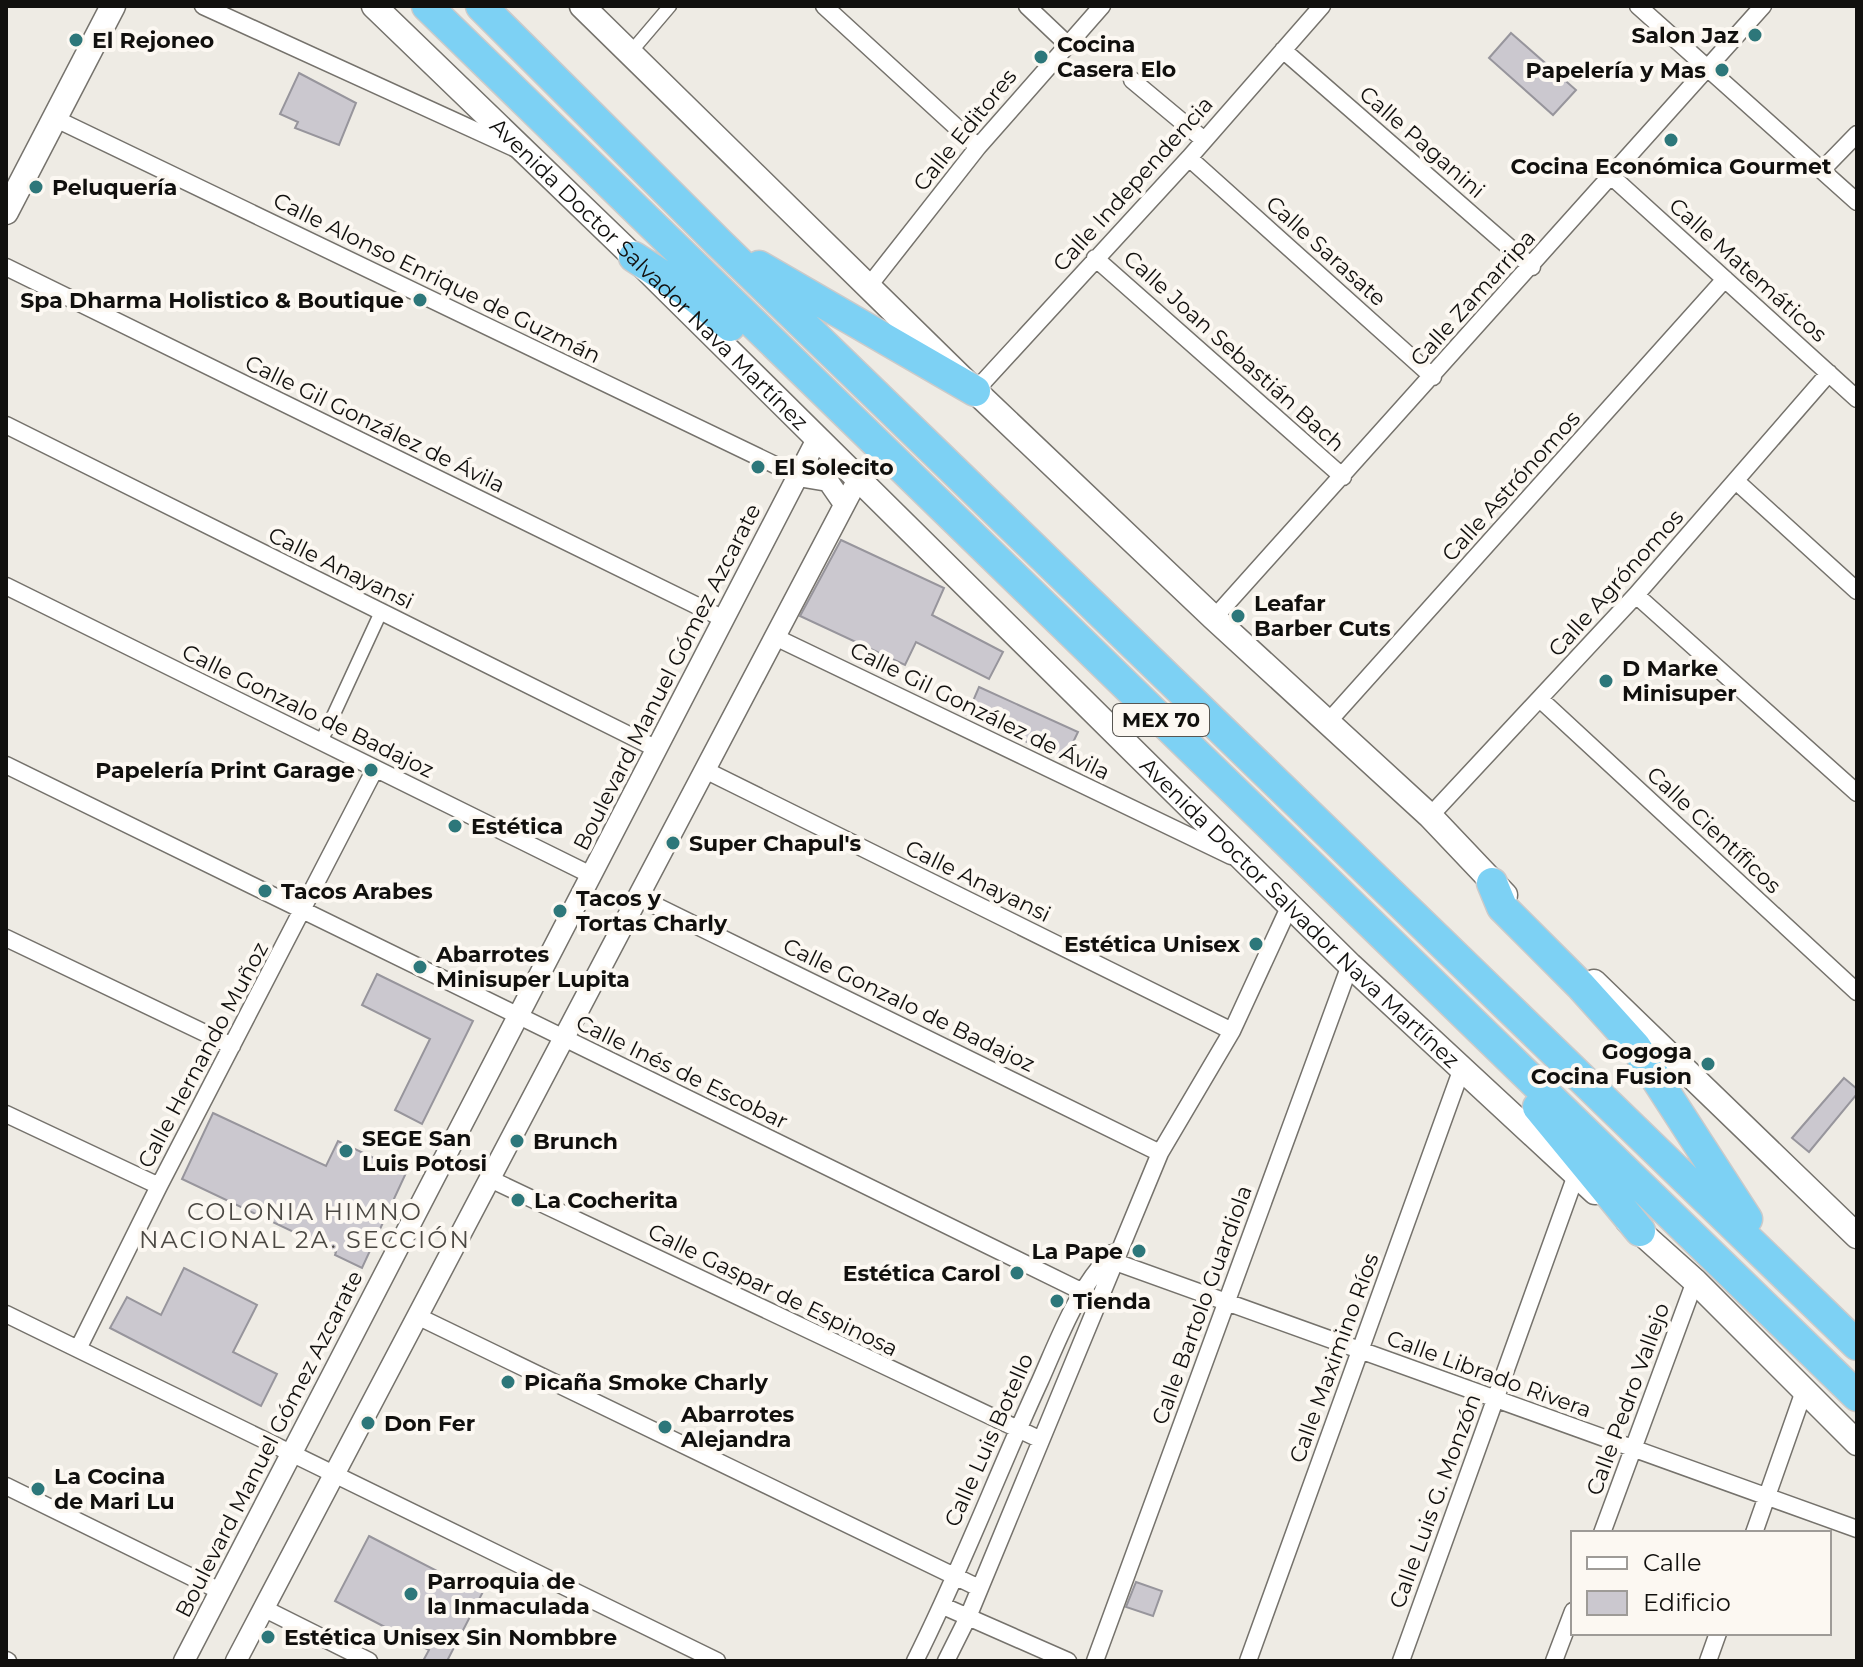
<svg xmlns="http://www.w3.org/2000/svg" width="1863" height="1667" viewBox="0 0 1863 1667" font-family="Montserrat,sans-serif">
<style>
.building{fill:#cbc8cf;stroke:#97959c;stroke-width:2}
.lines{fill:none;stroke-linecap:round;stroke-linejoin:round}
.pedestrian-casing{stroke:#75726c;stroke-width:15}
.minor-casing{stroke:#75726c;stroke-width:19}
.tertiary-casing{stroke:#75726c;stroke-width:23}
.secondary-casing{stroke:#75726c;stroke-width:27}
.motorway-casing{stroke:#cbcaca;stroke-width:33}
.pedestrian{stroke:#fff;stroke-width:12}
.minor{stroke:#fff;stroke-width:16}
.tertiary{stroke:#fff;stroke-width:20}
.secondary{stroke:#fff;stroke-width:24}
.motorway{stroke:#7dd1f4;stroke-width:30}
.poi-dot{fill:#2d777a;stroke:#fcf8f2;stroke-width:3}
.labels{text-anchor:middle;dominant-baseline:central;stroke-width:8;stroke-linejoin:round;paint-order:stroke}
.shield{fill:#fcf8f2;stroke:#585652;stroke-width:2}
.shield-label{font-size:20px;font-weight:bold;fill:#11100e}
.poi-label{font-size:22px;font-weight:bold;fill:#11100e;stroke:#fcf8f2;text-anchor:start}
.street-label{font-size:22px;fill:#11100e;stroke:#fcf8f2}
.neighbourhood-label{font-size:24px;letter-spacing:2px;fill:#4b4843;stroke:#fcf8f2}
</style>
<rect width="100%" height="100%" fill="#eeebe4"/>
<path class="building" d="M1511,33L1576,90L1553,115L1489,58Z
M299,73L356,103L339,145L295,128L298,122L280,114Z
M841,540L944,588L932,615L1003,652L989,679L916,642L905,665L800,616Z
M979,687L1078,732L1065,759L967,715Z
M377,974L473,1021L422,1124L395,1110L430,1039L362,1005Z
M1844,1078L1857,1089V1094L1809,1152L1792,1138Z
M213,1113L326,1166L338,1141L406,1173L362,1268L335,1255L336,1252L182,1179Z
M184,1268L257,1305L233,1352L277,1374L261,1406L110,1328L127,1297L161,1315Z
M369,1536L464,1585L468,1577L486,1586L447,1661H423L429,1650L335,1601Z
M1136,1582L1162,1591L1153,1616L1126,1607Z"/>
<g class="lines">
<defs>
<path id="pedestrian" d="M630,53L670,6
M321,742L381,612"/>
<path id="minor" d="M203,6L514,148
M824,6L978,147
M1027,6L1066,43
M1638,6L1857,202
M1283,50L1532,267
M1132,80L1204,140
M56,119L798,476
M1189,158L1433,377
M1822,170L1857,134
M1610,175L1857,399
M1095,258L1343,477
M6,267L724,619
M868,287L978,147L1102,6
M975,391L1189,158L1322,6
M6,425L657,749
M1736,481L1857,591
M6,586L591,875
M1636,595L1857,793
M1214,618L1763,6
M775,637L1231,856
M1541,700L1857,992
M1328,722L1725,279
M6,765L1081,1291
M705,770L1232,1031
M1430,816L1636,595L1829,373
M638,897L1160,1153
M6,938L232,1046
M6,1114L159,1186
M490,1179L1039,1439
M1107,1259L1857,1529
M6,1314L717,1661
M417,1316L979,1588
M78,1349L159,1186L375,769
M6,1486L220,1591
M1602,1533L1695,1281
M1754,1533L1804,1391
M943,1606L1068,1661
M263,1608L369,1661
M6,1660L8,1661
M915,1661C961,1570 997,1474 1040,1381C1060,1336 1077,1289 1112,1253
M946,1661L968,1617L1160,1153L1232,1031L1291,903
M1095,1661L1350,965
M1248,1661L1461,1071
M1401,1661L1576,1175
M1554,1661L1573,1611
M1708,1661L1718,1633"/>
<path id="tertiary" d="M798,476L828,481L844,504
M184,1661L817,439
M236,1661L858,479"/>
<g id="secondary">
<path id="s1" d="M374,6L634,257L1350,965L1595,1192"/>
<path d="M582,6L975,391L1214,618L1430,816L1505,895"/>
<path d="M6,212L113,6"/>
<path d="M1594,982L1857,1236"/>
<path d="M1628,1221L1695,1281L1857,1443"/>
</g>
<path id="motorway" d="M427,6L1857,1396
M481,6L719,243L1857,1345
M634,257L691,294L730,326
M759,266L975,391
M1492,883L1502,907L1580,985L1635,1046L1747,1219
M1538,1107L1640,1231"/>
</defs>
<use href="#pedestrian" class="pedestrian-casing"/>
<use href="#minor" class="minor-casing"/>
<use href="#tertiary" class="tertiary-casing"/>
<use href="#secondary" class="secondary-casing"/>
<use href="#motorway" class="motorway-casing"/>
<use href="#pedestrian" class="pedestrian"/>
<use href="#minor" class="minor"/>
<use href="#tertiary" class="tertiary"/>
<use href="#secondary" class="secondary"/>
<use href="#motorway" class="motorway"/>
</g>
<g class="poi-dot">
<circle cx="1755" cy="35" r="8"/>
<circle cx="76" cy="40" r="8"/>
<circle cx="1041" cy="57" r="8"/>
<circle cx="1722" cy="70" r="8"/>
<circle cx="1671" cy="140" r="8"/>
<circle cx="36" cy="187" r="8"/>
<circle cx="420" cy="300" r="8"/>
<circle cx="758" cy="467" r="8"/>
<circle cx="1238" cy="616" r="8"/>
<circle cx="1606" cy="681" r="8"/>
<circle cx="371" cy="770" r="8"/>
<circle cx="455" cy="826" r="8"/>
<circle cx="673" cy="843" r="8"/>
<circle cx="265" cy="891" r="8"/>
<circle cx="560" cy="911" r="8"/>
<circle cx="1256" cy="944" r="8"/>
<circle cx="420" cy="967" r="8"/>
<circle cx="1708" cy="1064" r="8"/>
<circle cx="517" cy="1141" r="8"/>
<circle cx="346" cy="1151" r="8"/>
<circle cx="518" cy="1200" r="8"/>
<circle cx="1139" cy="1251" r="8"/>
<circle cx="1017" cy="1273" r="8"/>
<circle cx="1057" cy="1301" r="8"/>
<circle cx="508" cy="1382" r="8"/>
<circle cx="368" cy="1423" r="8"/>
<circle cx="665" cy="1427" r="8"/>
<circle cx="38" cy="1489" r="8"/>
<circle cx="411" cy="1594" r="8"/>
<circle cx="268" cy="1637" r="8"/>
</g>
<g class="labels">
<rect class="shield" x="1113" y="704" width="96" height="32" rx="6"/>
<g class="shield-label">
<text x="1161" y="720">MEX 70</text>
</g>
<g class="poi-label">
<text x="1739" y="35" text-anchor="end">Salon Jaz</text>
<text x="92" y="40">El Rejoneo</text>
<text x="1057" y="44">Cocina<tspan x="1057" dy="25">Casera Elo</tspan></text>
<text x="1706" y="70" text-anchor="end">Papelería y Mas</text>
<text x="1671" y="166" text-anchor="middle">Cocina Económica Gourmet</text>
<text x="52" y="187">Peluquería</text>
<text x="404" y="300" text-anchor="end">Spa Dharma Holistico &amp; Boutique</text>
<text x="774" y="467">El Solecito</text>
<text x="1254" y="603">Leafar<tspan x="1254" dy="25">Barber Cuts</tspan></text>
<text x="1622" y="668">D Marke<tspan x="1622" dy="25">Minisuper</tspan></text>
<text x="355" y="770" text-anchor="end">Papelería Print Garage</text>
<text x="471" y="826">Estética</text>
<text x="689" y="843">Super Chapul's</text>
<text x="281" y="891">Tacos Arabes</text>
<text x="576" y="898">Tacos y<tspan x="576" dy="25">Tortas Charly</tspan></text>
<text x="1240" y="944" text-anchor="end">Estética Unisex</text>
<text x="436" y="954">Abarrotes<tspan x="436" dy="25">Minisuper Lupita</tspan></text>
<text x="1692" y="1051" text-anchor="end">Gogoga<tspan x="1692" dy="25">Cocina Fusion</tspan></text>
<text x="362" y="1138">SEGE San<tspan x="362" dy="25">Luis Potosi</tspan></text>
<text x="533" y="1141">Brunch</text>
<text x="534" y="1200">La Cocherita</text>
<text x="1123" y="1251" text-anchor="end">La Pape</text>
<text x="1001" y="1273" text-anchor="end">Estética Carol</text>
<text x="1073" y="1301">Tienda</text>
<text x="524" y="1382">Picaña Smoke Charly</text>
<text x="681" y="1414">Abarrotes<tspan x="681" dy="25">Alejandra</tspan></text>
<text x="384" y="1423">Don Fer</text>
<text x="54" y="1476">La Cocina<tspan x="54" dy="25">de Mari Lu</tspan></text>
<text x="427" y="1581">Parroquia de<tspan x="427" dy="25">la Inmaculada</tspan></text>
<text x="284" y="1637">Estética Unisex Sin Nombbre</text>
</g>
<g class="street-label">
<text transform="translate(965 130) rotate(-51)">Calle Editores</text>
<text transform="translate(1422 142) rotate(41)">Calle Paganini</text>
<text transform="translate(1133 184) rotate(-48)">Calle Independencia</text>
<text transform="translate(1326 251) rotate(42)">Calle Sarasate</text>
<text transform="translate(1748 270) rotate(42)">Calle Matemáticos</text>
<text stroke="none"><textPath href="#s1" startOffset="384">Avenida Doctor Salvador Nava Martínez</textPath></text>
<text transform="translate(437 278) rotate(26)">Calle Alonso Enrique de Guzmán</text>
<text transform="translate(1473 298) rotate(-48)">Calle Zamarripa</text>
<text transform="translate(1234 351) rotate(42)">Calle Joan Sebastián Bach</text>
<text transform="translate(375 424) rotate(26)">Calle Gil González de Ávila</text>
<text transform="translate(1511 486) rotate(-48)">Calle Astrónomos</text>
<text transform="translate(341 568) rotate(26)">Calle Anayansi</text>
<text transform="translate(1616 583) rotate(-48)">Calle Agrónomos</text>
<text transform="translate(667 677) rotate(-63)">Boulevard Manuel Gómez Azcarate</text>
<text transform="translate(308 711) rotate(26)">Calle Gonzalo de Badajoz</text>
<text transform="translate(980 711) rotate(26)">Calle Gil González de Ávila</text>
<text transform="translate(1714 830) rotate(43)">Calle Científicos</text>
<text transform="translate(978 881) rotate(26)">Calle Anayansi</text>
<text stroke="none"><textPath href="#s1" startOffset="1296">Avenida Doctor Salvador Nava Martínez</textPath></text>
<text transform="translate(909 1005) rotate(26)">Calle Gonzalo de Badajoz</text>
<text transform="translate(203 1055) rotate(-62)">Calle Hernando Muñoz</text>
<text transform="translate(682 1072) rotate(26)">Calle Inés de Escobar</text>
<text transform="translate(773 1290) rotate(26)">Calle Gaspar de Espinosa</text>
<text transform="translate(1202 1305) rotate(-70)">Calle Bartolo Guardiola</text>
<text transform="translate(1334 1358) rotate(-70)">Calle Maximino Ríos</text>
<text transform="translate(1489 1374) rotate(20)">Calle Librado Rivera</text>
<text transform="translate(1628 1399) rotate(-70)">Calle Pedro Vallejo</text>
<text transform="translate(989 1440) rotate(-66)">Calle Luis Botello</text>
<text transform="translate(269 1444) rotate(-63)">Boulevard Manuel Gómez Azcarate</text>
<text transform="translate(1435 1501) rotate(-70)">Calle Luis G. Monzón</text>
</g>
<g class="neighbourhood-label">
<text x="305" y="1211">COLONIA HIMNO<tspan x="305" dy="28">NACIONAL 2A. SECCIÓN</tspan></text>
</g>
</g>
<rect width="1863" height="1667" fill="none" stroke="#11100e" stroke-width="16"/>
<rect x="1571" y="1531" width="260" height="104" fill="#fcf8f2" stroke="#9e9b97" stroke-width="2"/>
<rect x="1587" y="1557" width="40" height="12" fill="#ffffff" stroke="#9e9b97" stroke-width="2"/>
<text x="1643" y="1571" font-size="24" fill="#11100e">Calle</text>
<rect x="1587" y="1591" width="40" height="24" fill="#cbc8cf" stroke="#9e9b97" stroke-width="2"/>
<text x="1643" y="1611" font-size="24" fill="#11100e">Edificio</text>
</svg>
